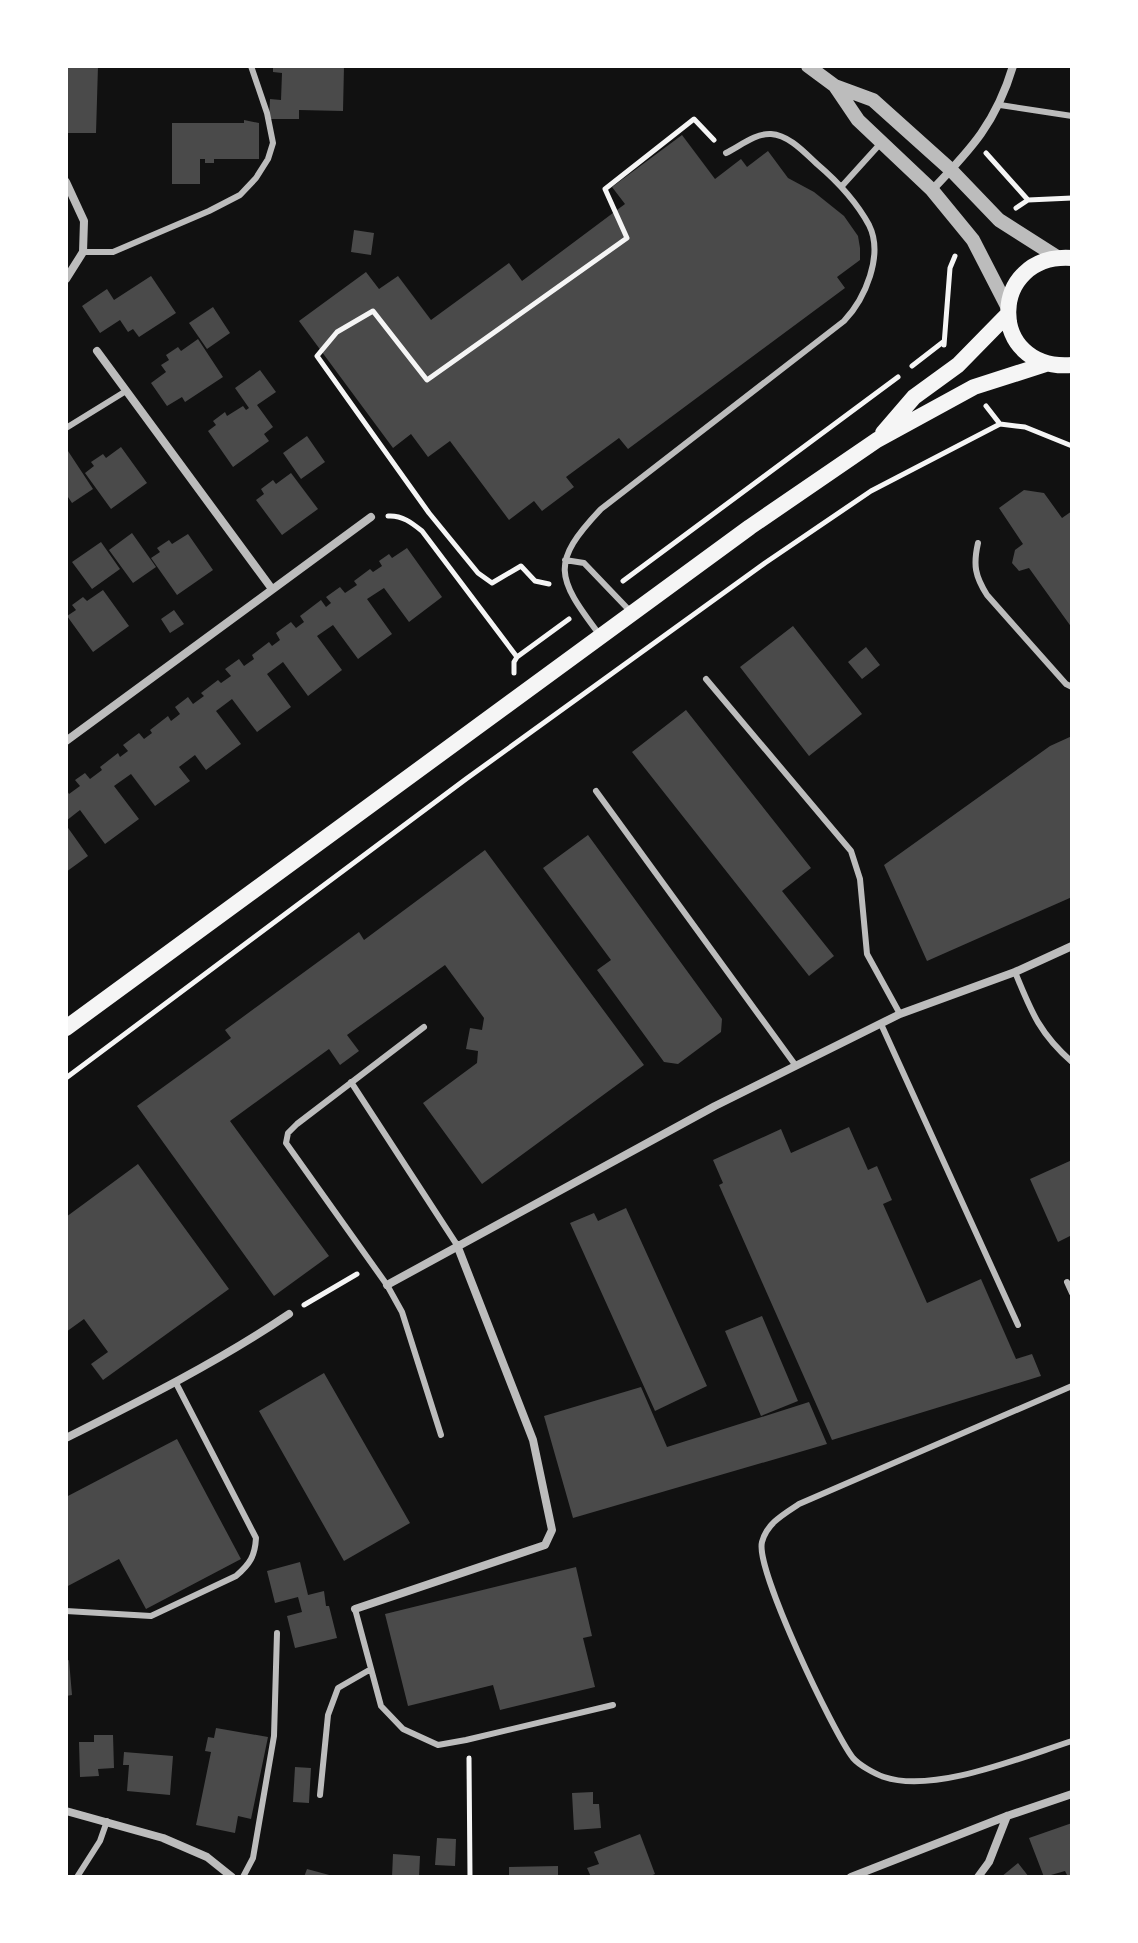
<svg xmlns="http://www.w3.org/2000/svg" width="1138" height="1943" viewBox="0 0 1138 1943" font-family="'PT Sans',sans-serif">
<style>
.building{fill:#4a4a4a}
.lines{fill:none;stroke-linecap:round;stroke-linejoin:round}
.path{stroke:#f5f5f5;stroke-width:5}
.service{stroke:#bcbcbc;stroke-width:6}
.minor{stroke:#bcbcbc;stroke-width:8}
.tertiary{stroke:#bcbcbc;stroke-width:14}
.secondary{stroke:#f5f5f5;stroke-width:16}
</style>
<rect width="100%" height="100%" fill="#111"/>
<path class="building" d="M66,66H98L96,133H66Z
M273,66H344L343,111L299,110V119H269L270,99L281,100L282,73L273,72Z
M244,120L259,123V159H214V163H205V159H200V184H172V123H244Z
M682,135L715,179L741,159L747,167L768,151L788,178L814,192L844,216L858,236L860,248V260L837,277L845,288L628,449L619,438L566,477L574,487L542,511L534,501L509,520L450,441L428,457L411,434L393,448L299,321L366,272L379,289L398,276L431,320L509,263L522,281L625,204L612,187Z
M354,230L374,233L371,255L351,252Z
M151,276L176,313L139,337L133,329L128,332L120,320L100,333L82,306L107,289L114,300Z
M213,307L230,333L207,349L189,323Z
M198,339L223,377L185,402L182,397L167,406L151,383L166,372L161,365L169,360L166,355L178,347L181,351Z
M260,370L276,392L257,405L273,427L264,434L269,441L233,467L208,431L216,425L213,421L225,412L227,416L243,406L246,410L249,408L235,388Z
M307,436L325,462L301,479L283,453Z
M121,447L147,483L111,509L85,473L94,466L91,462L103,454L106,458Z
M68,451L93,489L72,503L66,494V453Z
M291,473L318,509L282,535L256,500L264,494L261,489L273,480L276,484Z
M1024,490L1044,493L1062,518L1072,511V628L1029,568L1019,571L1012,563L1015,550L1023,544L999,508Z
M132,533L156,567L133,583L109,550Z
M188,534L213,570L177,595L151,558L160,552L157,548L169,540L172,544Z
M101,542L120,569L92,589L72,562Z
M407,548L442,597L409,622L384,588L367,599L392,634L358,659L333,625L317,636L342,670L308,696L283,662L267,674L291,707L257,732L232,699L216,711L241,744L206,770L195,755L179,767L190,781L155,806L131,774L114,786L139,819L105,844L80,810L66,821V789L69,794L80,786L75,780L85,773L90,779L102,770L100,767L118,753L120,757L128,751L123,745L139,733L144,739L152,733L150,730L168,716L171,721L180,714L175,707L188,697L193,704L204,696L201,693L218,680L221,683L231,676L225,669L239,659L244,666L254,659L252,655L269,642L272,646L280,640L276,633L291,622L296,628L304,622L300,616L321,600L326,607L331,603L326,597L340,587L345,593L357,585L354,581L370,569L373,572L382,566L379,561L389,554L392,558Z
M103,590L129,626L93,652L67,616L76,610L72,605L83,597L87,601Z
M174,610L184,624L170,633L161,619Z
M793,626L862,714L809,756L740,667Z
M866,647L880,665L862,679L848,662Z
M686,710L811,868L782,891L834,956L809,976L632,752Z
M1072,736V897L927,961L884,865L1050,746Z
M66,825L88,856L66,872Z
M588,835L722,1019L721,1032L678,1064L664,1062L597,970L611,960L543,868Z
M485,850L644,1065L482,1184L423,1103L477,1063L478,1051L466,1049L470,1028L482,1030L484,1018L445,965L347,1035L359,1051L340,1065L329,1049L230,1121L329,1256L274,1296L137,1106L231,1038L225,1030L359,932L364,940Z
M849,1127L868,1170L877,1166L892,1200L883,1204L927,1303L981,1279L1016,1359L1032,1354L1041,1376L832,1440L719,1185L723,1183L713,1160L781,1129L791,1153Z
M1072,1160V1235L1058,1242L1030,1179Z
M138,1164L229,1289L103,1380L91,1364L108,1352L84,1319L66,1332V1217Z
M626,1208L707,1386L655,1411L570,1223L594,1213L598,1221Z
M762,1316L798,1401L761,1416L725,1331Z
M324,1373L410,1523L344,1561L259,1411Z
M641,1387L667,1447L809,1402L827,1444L573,1518L544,1416Z
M177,1439L241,1559L146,1609L119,1559L66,1587V1497Z
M300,1562L308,1595L324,1591L326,1606H329L337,1638L295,1648L287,1616L302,1612L298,1597L275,1603L267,1571Z
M576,1567L592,1636L583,1638L595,1687L500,1710L493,1685L408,1706L385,1614Z
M69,1660L72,1695L66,1696V1661Z
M216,1728L268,1737L251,1819L238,1816L235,1833L196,1825L211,1752L205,1751L208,1737L214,1738Z
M94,1735H113L114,1768L98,1769L99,1776L80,1777L79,1742H94Z
M124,1752L173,1756L170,1795L127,1791L129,1765H123Z
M295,1767L311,1768L309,1803L293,1802Z
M593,1792V1804H599L601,1828L574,1830L572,1793Z
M1072,1823V1877H1068L1065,1871L1044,1877L1029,1838Z
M640,1834L655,1874L648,1877H591L587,1868L599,1864L594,1852Z
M437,1838L456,1839L455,1866L435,1865Z
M393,1854L420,1856L419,1877H392Z
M1018,1863L1029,1877H1001Z
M558,1866V1877H509V1867Z
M307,1869L333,1876V1877H304Z"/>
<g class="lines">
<path class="path" d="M986,153L1028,200
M1016,208L1028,200L1072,198
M944,345L950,268L955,256
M912,366L943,342
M986,406L1000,424
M388,516C402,515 412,523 422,531L517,657
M623,581L898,377
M549,584L535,581L521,566L492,583L478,573L429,513L317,356L337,332L373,311L427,380L627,238L605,189L694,119L714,140
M514,673V662L517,657L569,619
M66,1078L466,779L765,563L871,491L1000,424L1025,427L1072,446
M304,1305L357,1274
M469,1758L470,1877"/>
<path class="service" d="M1000,105L1072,116
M842,186L880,144
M83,252H113L209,211L240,195L256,178L268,159L273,143L267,113L251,66
M66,428L126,391
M978,543C973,565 975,576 987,595L1066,684L1072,687
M565,560L584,563L630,611
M599,634C556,577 550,563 601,509L844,321C865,299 884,255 869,225C856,201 837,181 817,164C805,153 789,135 771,134C756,133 740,146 726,153
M706,679L851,851L860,879L867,954L900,1014
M596,791L796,1066
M1015,972C1031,1011 1039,1033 1072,1062
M881,1024L1018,1325
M424,1027L297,1124L288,1133L286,1143L387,1285L402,1312L441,1435
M351,1082L457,1245
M1067,1282L1072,1293
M1072,1386L799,1504C784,1514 767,1523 762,1542C755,1569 833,1732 853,1758C859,1765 875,1774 884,1777C934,1794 1022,1757 1072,1741
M355,1609L381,1706L403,1729L438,1745L466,1740L613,1705
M66,1611L151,1616L236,1576C250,1564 255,1556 256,1538L176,1383
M320,1795L328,1715L338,1688L371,1669
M77,1877L100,1841L107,1821
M243,1877L253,1858L274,1736L277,1633"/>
<path class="minor" d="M66,182L84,221L83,252L66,279
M932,190C971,149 996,123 1013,66
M97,351L272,589
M66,741L371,517
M387,1285L715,1106L900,1014L1015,972L1072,946
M66,1438C142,1400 218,1362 289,1314
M355,1609L545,1545L552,1530L533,1440L457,1245
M66,1811L163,1838L207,1857L232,1877
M851,1877L1007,1816L1072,1794
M978,1877L989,1862L1007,1816"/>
<path class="tertiary" d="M808,66L835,86L873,100L951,170L999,220L1057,257
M835,86L858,120L932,190L973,240L1008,308"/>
<path class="secondary" d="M1072,258C988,252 986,372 1072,365
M883,433L914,397L958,365L1008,314
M66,1028L750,527L877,440L974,387L1046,364"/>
</g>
<rect width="1138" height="1943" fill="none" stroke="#ffffff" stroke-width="136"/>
</svg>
